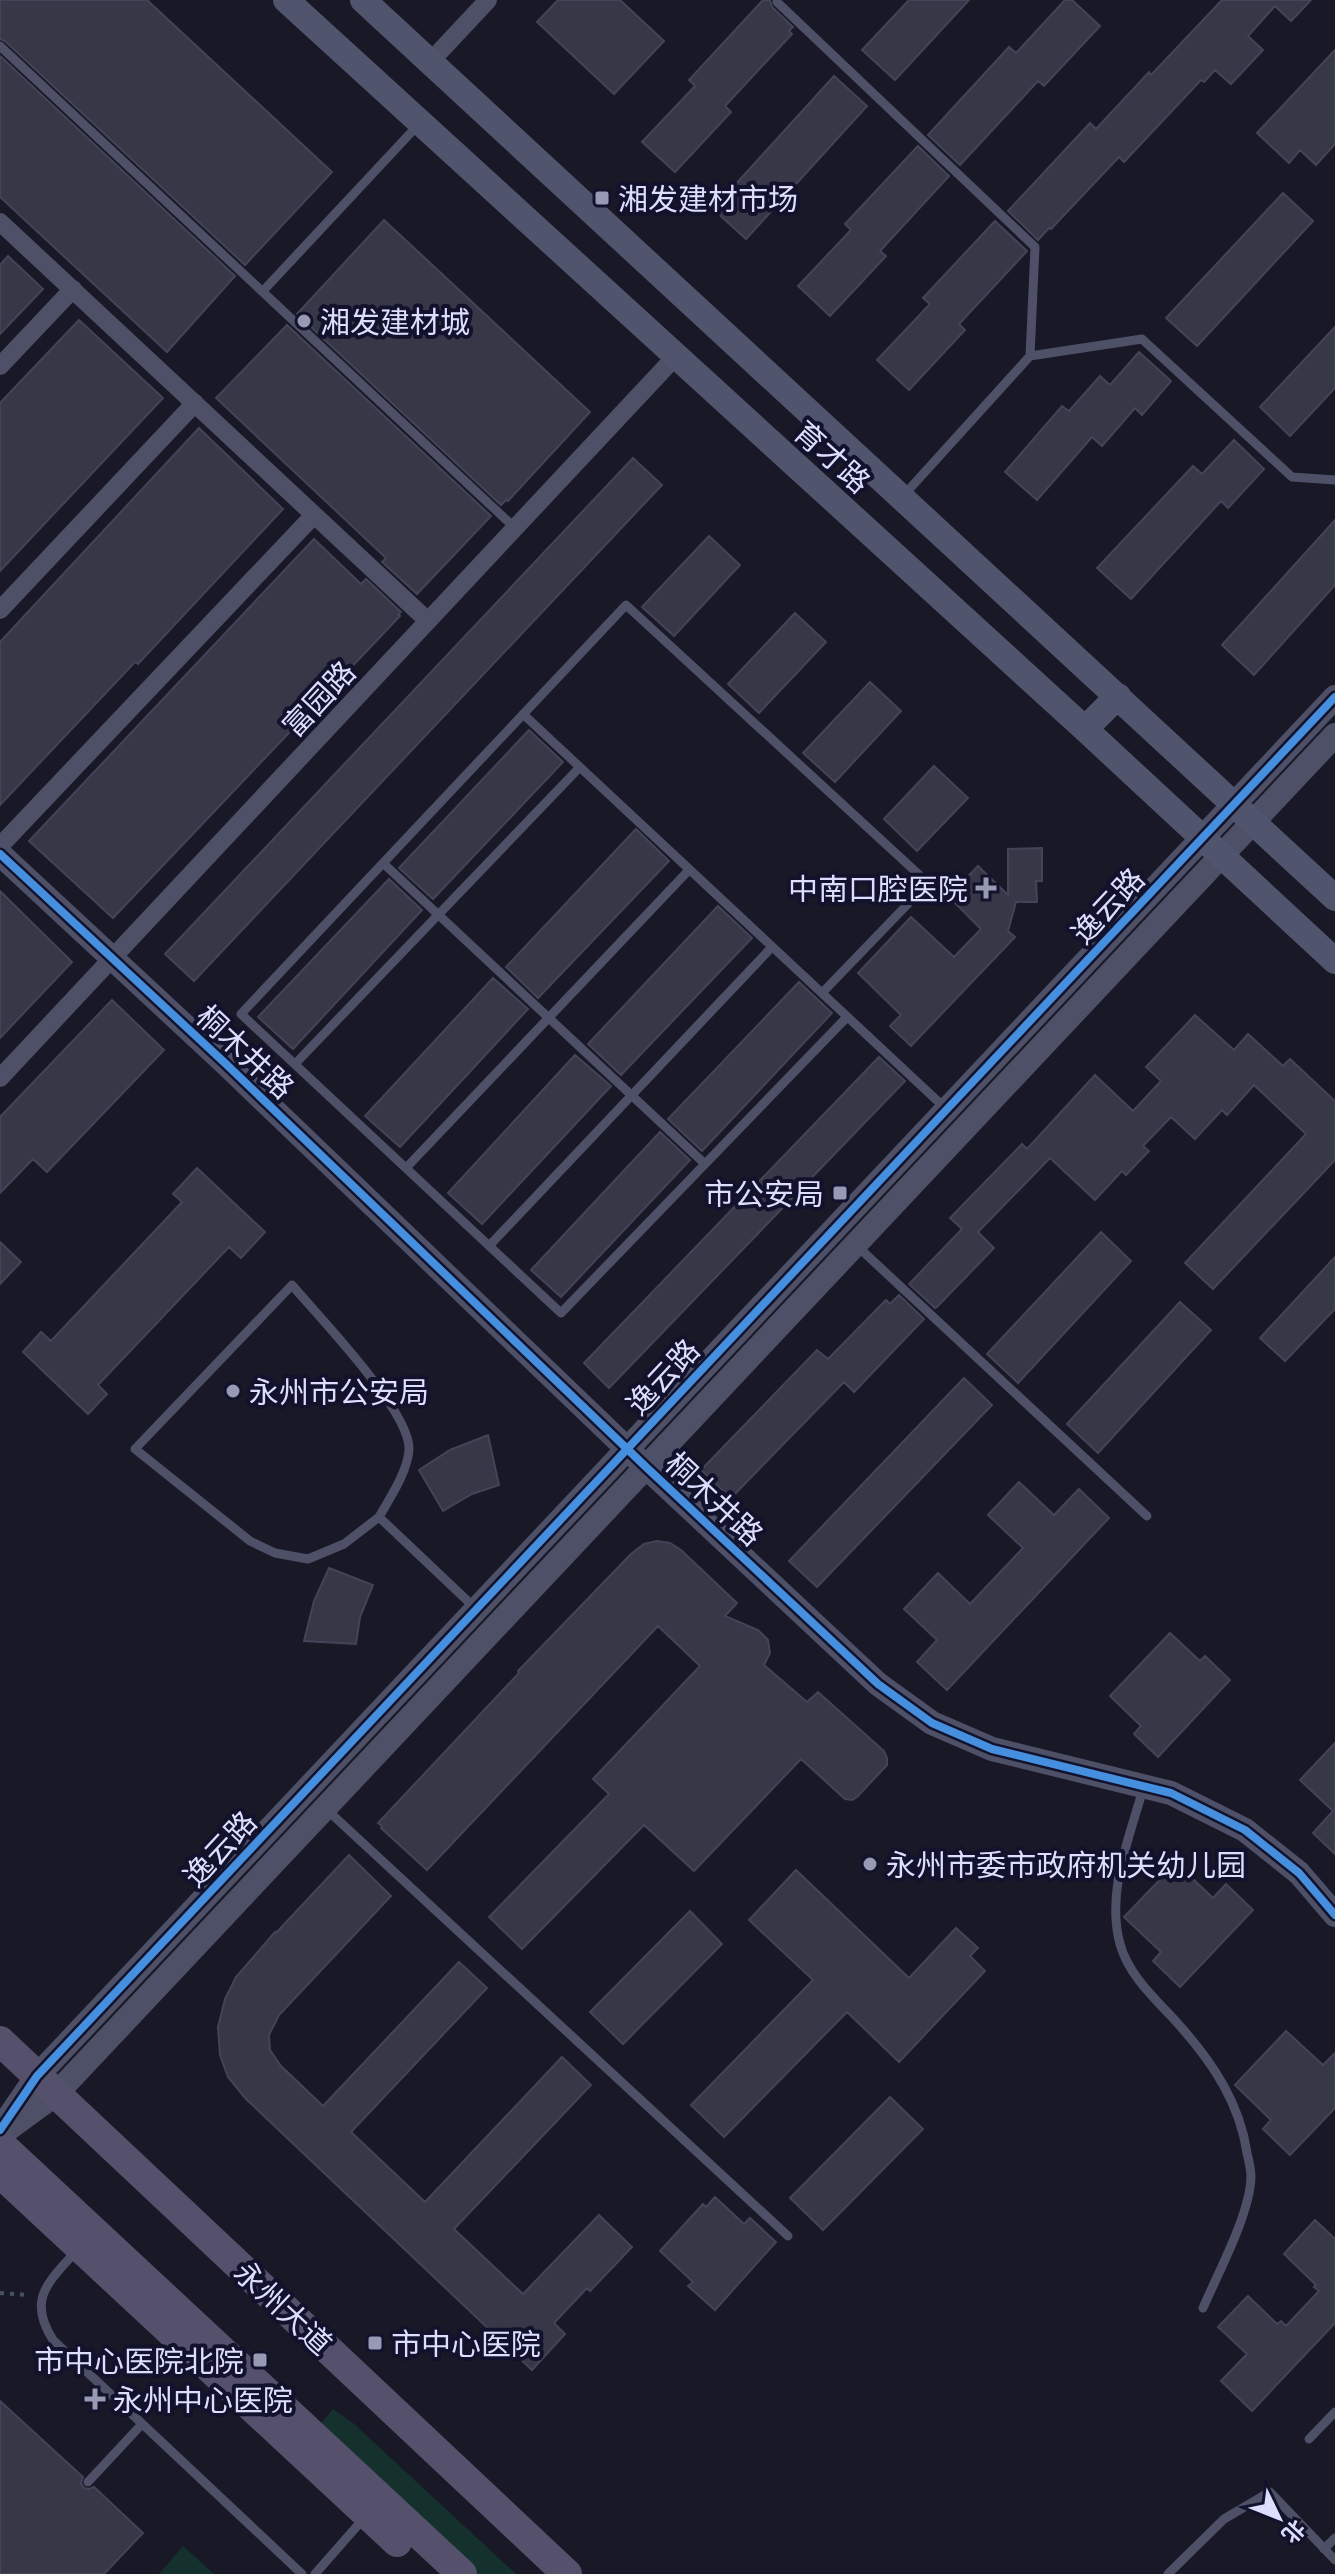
<svg xmlns="http://www.w3.org/2000/svg" width="1335" height="2574" viewBox="0 0 1335 2574" font-family="'Exo 2','Noto Sans SC',sans-serif">
<style>
.green{fill:#15312e}
.building{fill:#363747;stroke:#444358;stroke-width:2}
.lines{fill:none;stroke-linecap:round;stroke-linejoin:round}
.path{stroke:#46545f;stroke-width:4;stroke-dasharray:4 6;stroke-linecap:butt}
.service{stroke:#4d5066;stroke-width:9}
.minor{stroke:#4d5066;stroke-width:18}
.tertiary{stroke:#4d5066;stroke-width:24}
.secondary{stroke:#50546c;stroke-width:26}
.primary{stroke:#55506b;stroke-width:30}
.cycleway-casing{stroke:#12122c;stroke-width:13}
.cycleway{stroke:#468fdf;stroke-width:8}
.poi-dot{fill:#9899b2;stroke:#12122c;stroke-width:3}
.labels{text-anchor:middle;dominant-baseline:central;stroke-width:8;stroke-linejoin:round;paint-order:stroke}
.poi-label{font-size:30px;fill:#dddefe;stroke:#12122c;text-anchor:start}
.street-label{font-size:30px;fill:#dddefe;stroke:#12122c}
</style>
<rect width="100%" height="100%" fill="#181826"/>
<path class="green" d="M333,2409L353,2423L516,2574H476L319,2426Z
M183,2546L214,2574H159Z"/>
<path class="building" d="M0,0H147L332,172L245,265L5,41L0,39Z
M558,0H620L664,41L614,94L537,22Z
M763,0H770L772,7L793,27L789,31L792,34L725,106L731,112L675,172L642,142L695,86L689,80Z
M909,0H969L895,80L862,50Z
M1065,0H1072L1100,26L1044,86L1038,81L960,165L928,135L1009,47L1016,53Z
M1222,0H1311L1291,21L1275,6L1248,36L1263,50L1231,84L1215,70L1204,82L1201,80L1124,162L1119,157L1051,229L1049,228L1038,240L1008,211L1090,123L1096,129L1149,72L1151,75Z
M1335,50V144L1316,165L1300,150L1289,163L1257,133Z
M0,56L235,276L167,352L0,197Z
M834,76L867,106L746,239L713,209Z
M918,146L949,176L880,251L886,256L830,316L798,286L851,230L845,224Z
M1283,193L1313,221L1197,346L1166,318Z
M384,220L590,412L508,501L506,500L501,505L297,314Z
M995,221L1027,251L959,324L965,330L909,390L877,360L930,304L923,298Z
M8,256L43,289L0,334V265Z
M79,320L163,398L0,571V403Z
M287,325L491,516L417,594L382,562L386,558L216,398Z
M1335,327V388L1290,436L1260,407Z
M1139,352L1171,381L1142,415L1135,408L1102,446L1092,437L1037,500L1005,472L1062,406L1069,411L1100,376L1110,385Z
M199,428L283,509L138,664L135,662L0,805V642Z
M1234,440L1264,469L1228,508L1221,501L1131,599L1097,568L1193,466L1202,474Z
M633,458L662,485L194,981L165,954Z
M1335,520V585L1254,675L1222,645Z
M709,536L740,565L674,636L642,607Z
M314,539L361,584L366,579L401,612L398,615L400,616L113,918L29,841Z
M795,613L826,642L759,713L728,684Z
M870,682L901,711L835,782L803,753Z
M529,730L563,762L433,899L399,868Z
M934,766L968,798L917,851L884,819Z
M636,829L669,861L538,998L506,967Z
M1042,848V881H1036L1037,902H1016L1008,931L1015,937L911,1046L890,1026L901,1015L858,973L911,917L954,957L981,929L952,900L955,896L952,893L978,866L1008,895V849Z
M389,879L422,910L293,1049L258,1017Z
M0,891L72,962L0,1038Z
M718,906L752,938L621,1075L588,1044Z
M493,978L528,1009L400,1147L365,1116Z
M799,982L832,1013L702,1151L668,1119Z
M112,1000L164,1050L47,1172L33,1159L0,1193V1117Z
M1195,1015L1234,1050L1248,1034L1283,1066L1290,1059L1335,1101V1160L1213,1289L1185,1263L1306,1134L1254,1085L1227,1115L1222,1110L1195,1139L1171,1117L1143,1146L1149,1151L1126,1175L1122,1171L1095,1200L1050,1158L978,1232L994,1248L937,1307L935,1308L909,1284L962,1229L950,1218L1022,1144L1027,1149L1095,1075L1133,1111L1161,1081L1146,1067Z
M575,1055L611,1086L482,1224L448,1193Z
M879,1057L905,1081L609,1388L584,1363Z
M660,1132L690,1160L561,1297L531,1270Z
M197,1168L265,1232L241,1258L229,1247L98,1385L107,1394L88,1414L23,1352L41,1332L51,1341L182,1202L173,1194Z
M1101,1232L1131,1261L1018,1383L987,1354Z
M0,1242L21,1262L0,1284Z
M1335,1257V1309L1285,1361L1260,1338Z
M899,1295L924,1319L854,1392L844,1382L731,1498L701,1470L817,1350L828,1359L886,1300L890,1304Z
M1180,1302L1211,1330L1098,1453L1067,1424Z
M964,1378L992,1405L817,1587L789,1561Z
M488,1435L499,1485L472,1494L443,1511L419,1470L450,1450Z
M1019,1482L1054,1515L1079,1489L1109,1518L947,1690L917,1662L937,1640L904,1609L938,1573L970,1604L1023,1548L988,1515Z
M657,1541L670,1543L681,1550L737,1603L725,1616L758,1630L768,1640L770,1653L764,1665L807,1702L818,1692L884,1751L887,1758V1765L857,1797L852,1800L845,1799L801,1759L694,1871L644,1825L522,1949L489,1917L609,1794L593,1779L700,1666L658,1626L427,1870L381,1828L382,1826L378,1823L519,1673L518,1671L631,1554L644,1544Z
M329,1568L373,1585L360,1617L356,1644L304,1641L314,1601Z
M1170,1633L1200,1661L1205,1656L1230,1680L1158,1757L1134,1734L1141,1726L1110,1696Z
M1335,1743V1854L1313,1833L1333,1811L1300,1780Z
M349,1855L391,1896L279,2015L269,2035L270,2050L281,2066L323,2106L459,1962L487,1988L351,2132L425,2202L562,2057L591,2085L454,2229L523,2294L599,2215L632,2247L590,2291L587,2288L554,2323L565,2334L532,2370L246,2099L228,2077L220,2055L218,2027L225,1999L236,1977L275,1932L276,1933Z
M1176,1863L1213,1898L1226,1884L1253,1910L1180,1987L1153,1961L1161,1952L1124,1917Z
M796,1870L909,1978L956,1928L978,1948L970,1956L985,1971L899,2062L847,2012L724,2137L691,2105L813,1980L749,1920Z
M690,1911L722,1944L623,2044L590,2012Z
M1286,2031L1323,2065L1335,2053V2108L1290,2155L1263,2129L1271,2120L1235,2085Z
M890,2097L923,2129L823,2230L790,2198Z
M715,2197L744,2224L750,2218L776,2242L715,2310L688,2286L693,2282L660,2251L703,2204L706,2207Z
M1315,2220L1335,2239V2323L1252,2411L1221,2381L1247,2354L1218,2327L1248,2296L1277,2324L1281,2321L1286,2326L1319,2291L1314,2287L1316,2285L1284,2254Z
M0,2401L83,2477L81,2483L84,2488L89,2489L94,2487L143,2533L104,2574H0Z"/>
<g class="lines">
<path class="path" d="M0,2293L27,2295"/>
<path class="service" d="M777,2L1035,247L1030,356
M0,46L515,528
M263,291L418,125
M904,495L1030,356L1142,339L1292,477L1335,480
M523,714L944,1107
M383,863L704,1163
M822,993L928,883L626,605L241,1014L561,1313L847,1017
M295,1064L580,767
M406,1168L689,870
M856,1245L1147,1516
M489,1246L772,947
M379,1517L344,1544L308,1559L275,1553L250,1541L135,1449L292,1285C319,1317 410,1411 409,1449C408,1471 390,1498 379,1517L474,1607
M1143,1789C1129,1839 1106,1892 1120,1944C1129,1977 1158,2001 1180,2026C1213,2063 1240,2104 1247,2153C1249,2161 1251,2170 1251,2177C1250,2214 1218,2273 1203,2308
M325,1808L788,2236
M77,2250C50,2281 26,2298 53,2340L302,2574
M1309,2439L1335,2412
M88,2482L142,2424
M1324,2549L1335,2538
M315,2574L365,2517
M1168,2574L1224,2519L1270,2492L1335,2560"/>
<path class="minor" d="M430,62L488,0
M0,222L428,621
M0,366L73,289
M0,610L195,403
M0,846L314,515
M0,1078L676,356"/>
<path class="tertiary" d="M0,854L226,1064L646,1467L878,1684L932,1723L992,1749L1171,1793L1245,1830L1299,1873L1335,1915
M8,2129L56,2094L1335,735
M0,2130L37,2076L1335,697"/>
<path class="secondary" d="M286,0L1085,729L1335,961
M363,0L1335,898
M1085,729L1118,696"/>
<path class="primary" d="M0,2041L567,2574
M0,2144L462,2574
M0,2173L397,2542"/>
<defs>
<path id="cycleway" d="M0,854L226,1064L646,1467L878,1684L932,1723L992,1749L1171,1793L1245,1830L1299,1873L1335,1915
M0,2130L37,2076L1335,697"/>
</defs>
<use href="#cycleway" class="cycleway-casing"/>
<use href="#cycleway" class="cycleway"/>
</g>
<g class="poi-dot">
<rect x="594" y="190" width="16" height="16" rx="4"/>
<circle cx="304" cy="321" r="8"/>
<path d="M982 876h8v8h8v8h-8v8h-8v-8h-8v-8h8z"/>
<rect x="832" y="1185" width="16" height="16" rx="4"/>
<circle cx="233" cy="1391" r="8"/>
<circle cx="870" cy="1864" r="8"/>
<rect x="367" y="2335" width="16" height="16" rx="4"/>
<rect x="252" y="2352" width="16" height="16" rx="4"/>
<path d="M91 2387h8v8h8v8h-8v8h-8v-8h-8v-8h8z"/>
</g>
<g class="labels">
<g class="poi-label">
<text x="618" y="198">湘发建材市场</text>
<text x="320" y="321">湘发建材城</text>
<text x="968" y="888" text-anchor="end">中南口腔医院</text>
<text x="824" y="1193" text-anchor="end">市公安局</text>
<text x="249" y="1391">永州市公安局</text>
<text x="886" y="1864">永州市委市政府机关幼儿园</text>
<text x="391" y="2343">市中心医院</text>
<text x="244" y="2360" text-anchor="end">市中心医院北院</text>
<text x="113" y="2399">永州中心医院</text>
</g>
<g class="street-label">
<text transform="translate(833 456) rotate(42)">育才路</text>
<text transform="translate(318 698) rotate(-47)">富园路</text>
<text transform="translate(1107 905) rotate(-47)">逸云路</text>
<text transform="translate(246 1051) rotate(43)">桐木井路</text>
<text transform="translate(662 1376) rotate(-47)">逸云路</text>
<text transform="translate(715 1498) rotate(43)">桐木井路</text>
<text transform="translate(219 1848) rotate(-47)">逸云路</text>
<text transform="translate(284 2307) rotate(43)">永州大道</text>
</g>
</g>
<g transform="translate(1279 2518) rotate(133)" stroke="#12122c" stroke-width="6" paint-order="stroke">
<path d="M0-6L14 30L0 20L-14 30Z" fill="#dddefe"/>
<text y="-12" font-size="22" font-weight="bold" text-anchor="middle" fill="#dddefe">北</text>
</g>
</svg>
